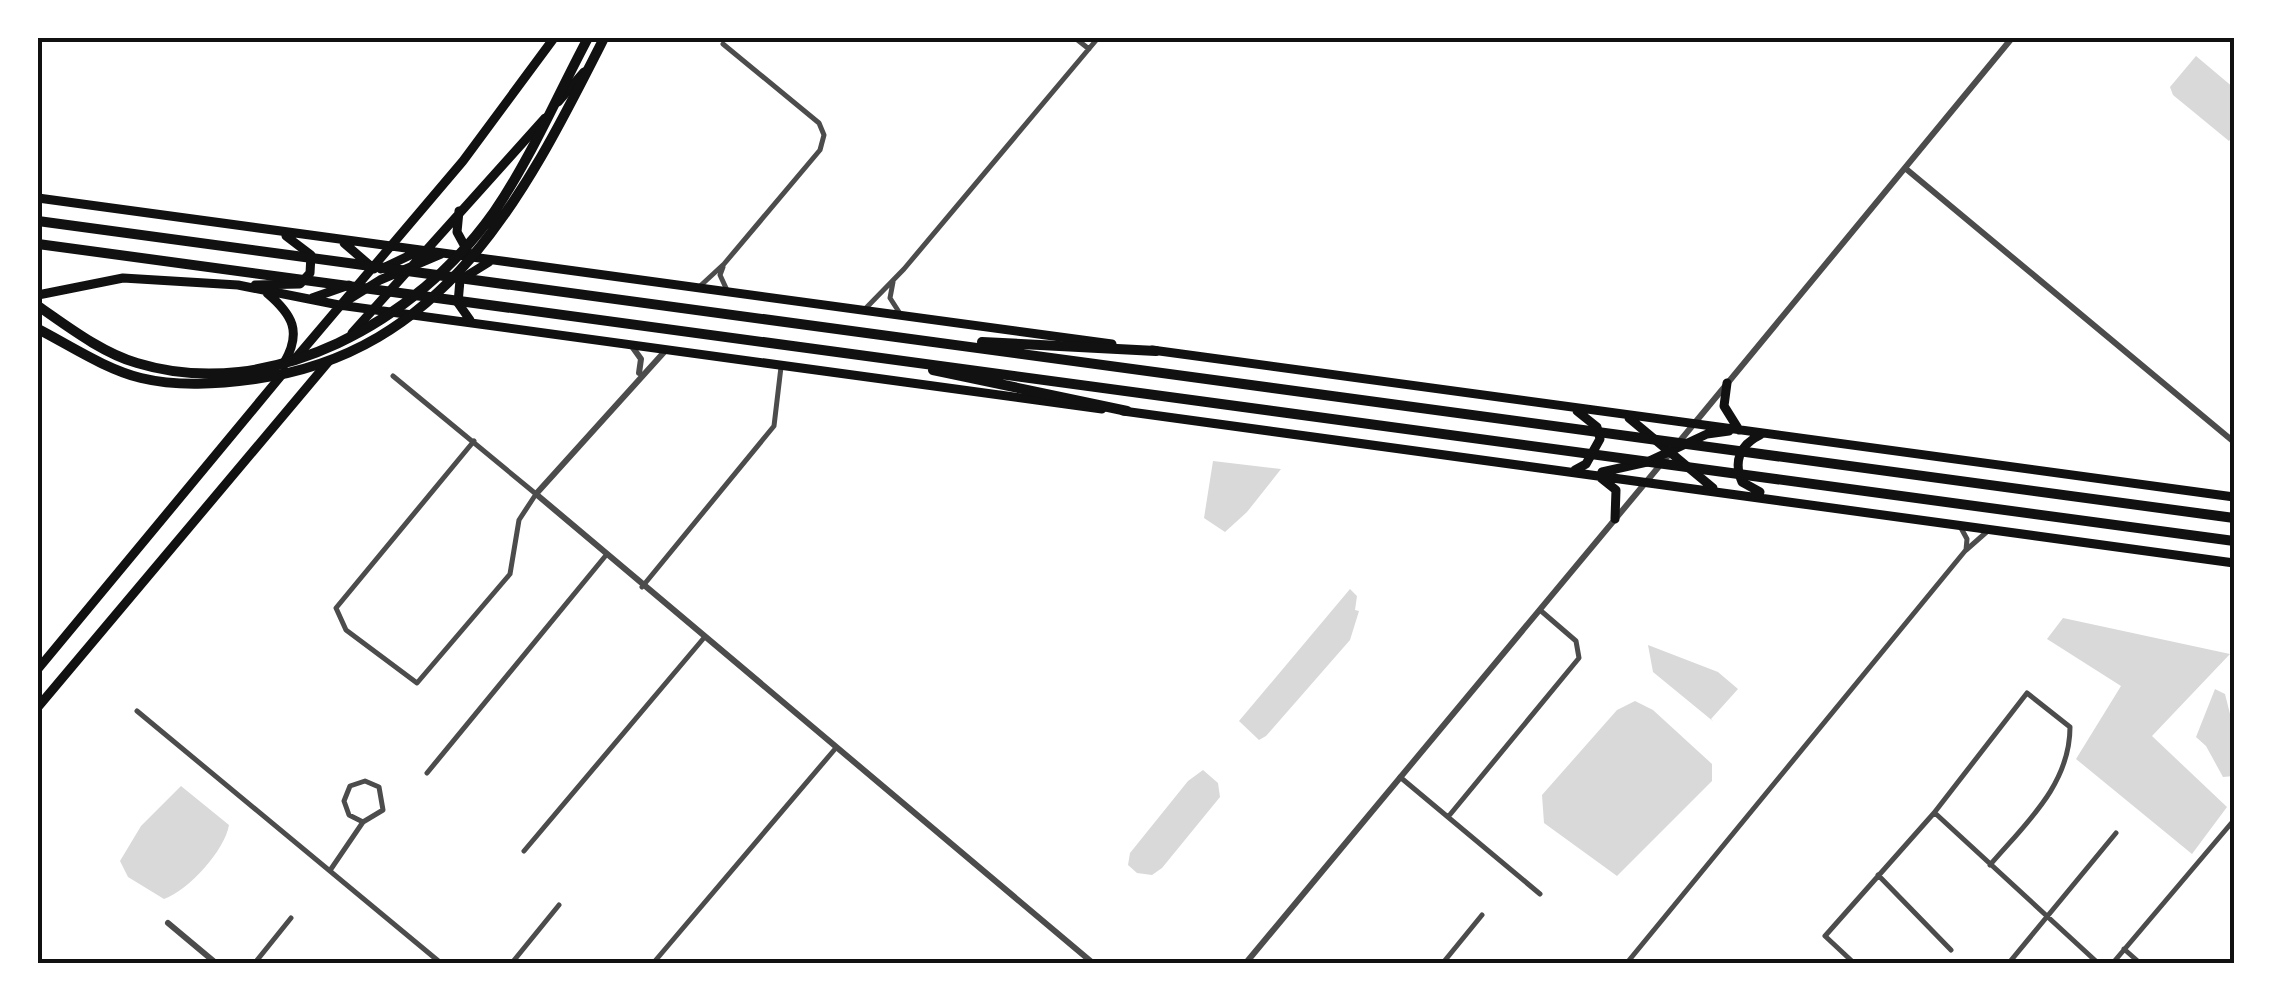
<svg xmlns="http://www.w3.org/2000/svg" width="2272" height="1001" viewBox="0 0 2272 1001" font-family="'IBM Plex Serif',serif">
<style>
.water{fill:#d9d9d9}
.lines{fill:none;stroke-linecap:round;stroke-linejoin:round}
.minor{stroke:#4c4c4c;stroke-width:5}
.tertiary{stroke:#4c4c4c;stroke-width:6}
.primary{stroke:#111;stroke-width:9}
.motorway{stroke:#111;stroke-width:10}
.neatline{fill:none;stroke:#111;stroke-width:4}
</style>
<rect width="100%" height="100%" fill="#fff"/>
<path class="water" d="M2196,56L2234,88V135L2229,141L2173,95L2170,87Z
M1213,461L1281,469L1247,512L1225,532L1204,518Z
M1350,589L1357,596L1355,610L1359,611L1350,640L1266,736L1259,740L1239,721Z
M2063,618L2230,654L2152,736L2227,807L2192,854L2076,759L2121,686L2047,639Z
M1648,645L1718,672L1738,689L1711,719L1714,722L1653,672Z
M2215,689L2225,694L2234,730V776L2223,777L2206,746L2196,737Z
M1635,701L1653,710L1712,764V781L1617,876L1544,823L1542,795L1617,710Z
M1203,770L1218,783L1220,797L1162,868L1152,875L1137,873L1128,865L1130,853L1188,781Z
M181,786L229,825C225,850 189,890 164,899L128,877L120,861L141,826Z"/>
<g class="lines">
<path class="minor" d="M1075,38L1089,49
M723,267L720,275L726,288
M893,282L890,298L899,312
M698,288L724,264L820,150L824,135L819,123L723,44
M866,308L904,269L1098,38
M393,376L536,494L519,520L510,574L417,683L346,630L336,608L474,441
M1961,528L1967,539L1966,550
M642,587L774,426L781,367
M137,711L442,964
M427,773L607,554
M1400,777L1540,894
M1936,814L2099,964
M1448,817L1579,658L1576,641L1540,610
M524,851L703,639
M331,869L363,822L383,810L379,787L365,781L350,786L344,801L349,815L363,822
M1878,875L1951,950
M2124,949L2141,964
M655,961L835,749
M254,964L291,918
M511,964L559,905
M1442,964L1482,915
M1626,964L1965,551L1990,529
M1855,964L1825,936L1934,813L2027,693L2070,727C2070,785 2025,824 1990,865
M2008,964L2116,833
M2112,964L2234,820"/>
<path class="tertiary" d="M1905,168L2234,442
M631,345L641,359L639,373
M666,350L536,494L1094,964
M1679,442L2012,38
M168,923L217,964
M1245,964L1671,452"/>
<path class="primary" d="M558,102L584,72
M38,198L1112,344
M459,211L457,232L468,252
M344,243L374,269
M381,269L421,250
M255,285L300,284L310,273L311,255L286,236
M267,293C293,315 302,332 284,363
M38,295L123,278L238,285L339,305L1102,409
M312,298L349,285
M348,300L380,280L441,254
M470,320L458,303L460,280L489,262
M352,333L545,118
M1152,350L2234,497
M295,359L463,161L554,38
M1727,383L1724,406L1739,430
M1123,411L2234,563
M1629,418L1713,488
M1760,435C1740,445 1733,461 1742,482L1760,492
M1575,470L1586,464L1600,439L1597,427L1577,411
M1602,472L1647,462L1707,434L1729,431
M1601,478L1616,490L1615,519
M38,669L285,371
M38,707L329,361"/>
<path class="motorway" d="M38,221L2234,518
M38,244L2234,541
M38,306C67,326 102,353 137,363C272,404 418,320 494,212C531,158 557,96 588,38
M38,329C71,346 105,369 141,378C178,387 218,384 255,379C447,353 526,192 604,38
M982,342L1156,351
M933,370L1127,411"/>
</g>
<rect width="2272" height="1001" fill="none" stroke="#ffffff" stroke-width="80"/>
<rect x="40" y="40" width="2192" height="921" class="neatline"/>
</svg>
